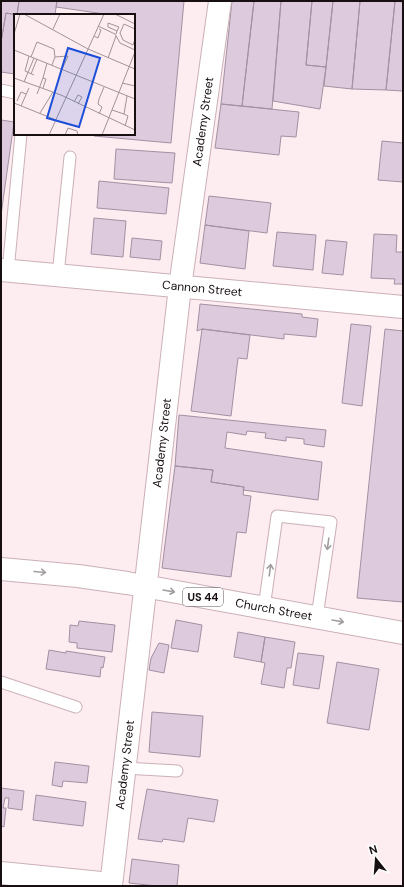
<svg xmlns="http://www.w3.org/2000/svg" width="404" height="887" viewBox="0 0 404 887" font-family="'DM Sans',sans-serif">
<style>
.building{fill:#ddcadc;stroke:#a391a3}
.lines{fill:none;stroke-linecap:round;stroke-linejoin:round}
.lane-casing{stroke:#cbb0b7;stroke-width:13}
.street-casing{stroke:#cbb0b7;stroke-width:24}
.highway-casing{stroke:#cbb0b7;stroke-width:24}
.lane{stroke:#fff;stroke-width:11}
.street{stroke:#fff;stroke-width:22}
.highway{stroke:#fff;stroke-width:22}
.oneway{stroke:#a39fa0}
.labels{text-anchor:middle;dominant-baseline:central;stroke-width:3;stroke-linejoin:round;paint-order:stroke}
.shield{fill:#fefefe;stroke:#5d5759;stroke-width:1}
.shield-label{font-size:11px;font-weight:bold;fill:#180f12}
.street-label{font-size:12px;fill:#180f12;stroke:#fefefe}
.inset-road{fill:none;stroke:#a19497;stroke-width:1}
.view{fill:#1d4ed8;fill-opacity:0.15;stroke:#1d4ed8;stroke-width:2}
.inset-edge{fill:none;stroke:#180f12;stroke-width:2}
</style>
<rect width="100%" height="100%" fill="#fdecf0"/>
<path class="building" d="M1,1H19L17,15L6,13L1,42Z
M19,1H57L55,15H15V74L1,72V42L6,13L17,15Z
M57,1H184L171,143L94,136V134H134V15H111L56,7Z
M232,1H254L242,106L221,104Z
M254,1H281L272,109L242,106Z
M281,1H312L306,65L326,67L320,109L273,101Z
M312,1H333L326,67L306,65Z
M333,1H360L352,89L324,86Z
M360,1H395L386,90L352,89Z
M395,1L403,2V91L386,90Z
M221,104L299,112L296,137L281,136L279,155L215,148Z
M1,120L14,122L1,215Z
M382,141L403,143V182L378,180Z
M116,149L175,153L172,183L114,179Z
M99,181L169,188L166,214L97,208Z
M209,196L271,203L267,233L205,225Z
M94,218L126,221L123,257L91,254Z
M205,225L249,231L245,269L200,263Z
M277,232L316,235L313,270L273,266Z
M374,234L397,235L396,252H403V284H394L395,279L371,278Z
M132,238L162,241L160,260L130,257Z
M326,240L347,242L343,275L322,273Z
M200,304L302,314V317L318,319L316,337L284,334V339L202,329L197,331Z
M351,324L371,326L362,406L342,403Z
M202,329L250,335L247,359L238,358L231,416L191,411Z
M385,329L403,331V602L357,598Z
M179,415L326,430L324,447L304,444V439L286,437V441L265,438L266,433L247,431L246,435L227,432L225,448L322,462L318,500L243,490L244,487L211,482L213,470L175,466Z
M175,466L213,470L211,482L244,487L243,495L251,496L246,533L237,532L231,577L162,568Z
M176,620L202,625L198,652L171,648Z
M79,621L115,625L112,652L77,648V643L69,642L70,625L78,626Z
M238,632L265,637L261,662L234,657Z
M265,637L295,642L291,668H287L284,688L261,684L265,663L261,662Z
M159,643L169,645L164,673L149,670L151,658Z
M49,650L66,653V651L105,657L103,668L101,667L100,677L46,669Z
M298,653L324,656L319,689L293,685Z
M337,662L379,669L369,730L327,723Z
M152,712L203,716L200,757L149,752Z
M55,762L89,766L87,783L63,781L62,787L52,785Z
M1,788L24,791L22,810L8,808L9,798H5L3,808H6L4,827L1,826Z
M147,789L218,800L214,822L188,818L184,842L163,839L162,842L138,839Z
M36,795L86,802L83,826L33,820Z
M132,859L179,865L177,886H157L129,883Z"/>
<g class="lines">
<defs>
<path id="lane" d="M1,90L15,93
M8,271L21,134
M58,275L70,157
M264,608L277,516L331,522L317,617
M1,682L76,707
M124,768L177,771"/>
<g id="street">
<path id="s1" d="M1,270L403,307"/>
<path d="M1,873L111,884"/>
<path id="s2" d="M111,886L180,287L220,1"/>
</g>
<g id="highway">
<path id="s3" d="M1,569L78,576L127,583L403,633"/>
</g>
</defs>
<use href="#lane" class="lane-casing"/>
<use href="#street" class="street-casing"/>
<use href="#highway" class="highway-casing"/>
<use href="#lane" class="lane"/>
<use href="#street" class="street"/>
<use href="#highway" class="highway"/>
</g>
<defs><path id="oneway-shaft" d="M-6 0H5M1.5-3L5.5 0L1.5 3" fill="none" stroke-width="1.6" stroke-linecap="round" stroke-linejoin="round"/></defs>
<g class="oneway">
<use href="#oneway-shaft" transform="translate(328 544) rotate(98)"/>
<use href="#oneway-shaft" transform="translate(270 570) rotate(-82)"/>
<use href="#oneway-shaft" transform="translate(40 572) rotate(5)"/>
<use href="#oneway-shaft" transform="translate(169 591) rotate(10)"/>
<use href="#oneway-shaft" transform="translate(338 621) rotate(10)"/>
</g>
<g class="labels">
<rect class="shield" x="183" y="588" width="40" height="18" rx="3"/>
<g class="shield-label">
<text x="203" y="597">US 44</text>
</g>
<g class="street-label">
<text stroke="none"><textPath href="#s2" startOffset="770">Academy Street</textPath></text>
<text stroke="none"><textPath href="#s1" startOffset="202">Cannon Street</textPath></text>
<text stroke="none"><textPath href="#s2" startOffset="446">Academy Street</textPath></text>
<text stroke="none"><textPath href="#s3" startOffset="276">Church Street</textPath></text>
<text stroke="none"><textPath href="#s2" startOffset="122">Academy Street</textPath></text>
</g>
</g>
<g transform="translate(14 14)">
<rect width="121" height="121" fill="#fdecf0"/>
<path class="inset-road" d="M10,0L74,35L121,55M101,0L121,10M84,12L101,20L106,29L121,36M39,15L46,0M121,15L110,10L106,19L109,26L119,31L121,25M0,20L6,0M102,20L103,17L105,13L94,9V13L103,17M80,22L84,24L87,16L85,15M0,36L121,85M15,42L11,57L20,61M17,43L23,28L40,35L41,43L38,51M41,43L54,42L48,55M94,44L102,22M17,60L23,45M0,64L47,81L121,116M29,64L33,49M10,68L20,44M108,69L121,72M23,80L29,64L32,65L29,74M3,87L7,78L12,80M60,88L64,81L68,83L64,90M0,89L42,106M7,92L15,74M98,96L110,100L113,82M26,99L39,78M85,100L88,93L84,90L85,85L90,73M110,100L114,102L111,112M35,121L90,0M51,121L54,114L63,117L64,121M88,121L121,38"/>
<path class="view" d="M54,34L86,44L65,113L33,104Z"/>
<rect width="121" height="121" class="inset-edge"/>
</g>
<rect width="404" height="887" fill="none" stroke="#180f12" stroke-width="4"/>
<g transform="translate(376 859) rotate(343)" stroke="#fefefe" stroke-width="3" paint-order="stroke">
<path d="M0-3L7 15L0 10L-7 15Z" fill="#180f12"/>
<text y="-6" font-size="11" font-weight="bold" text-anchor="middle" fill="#180f12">N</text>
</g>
</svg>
